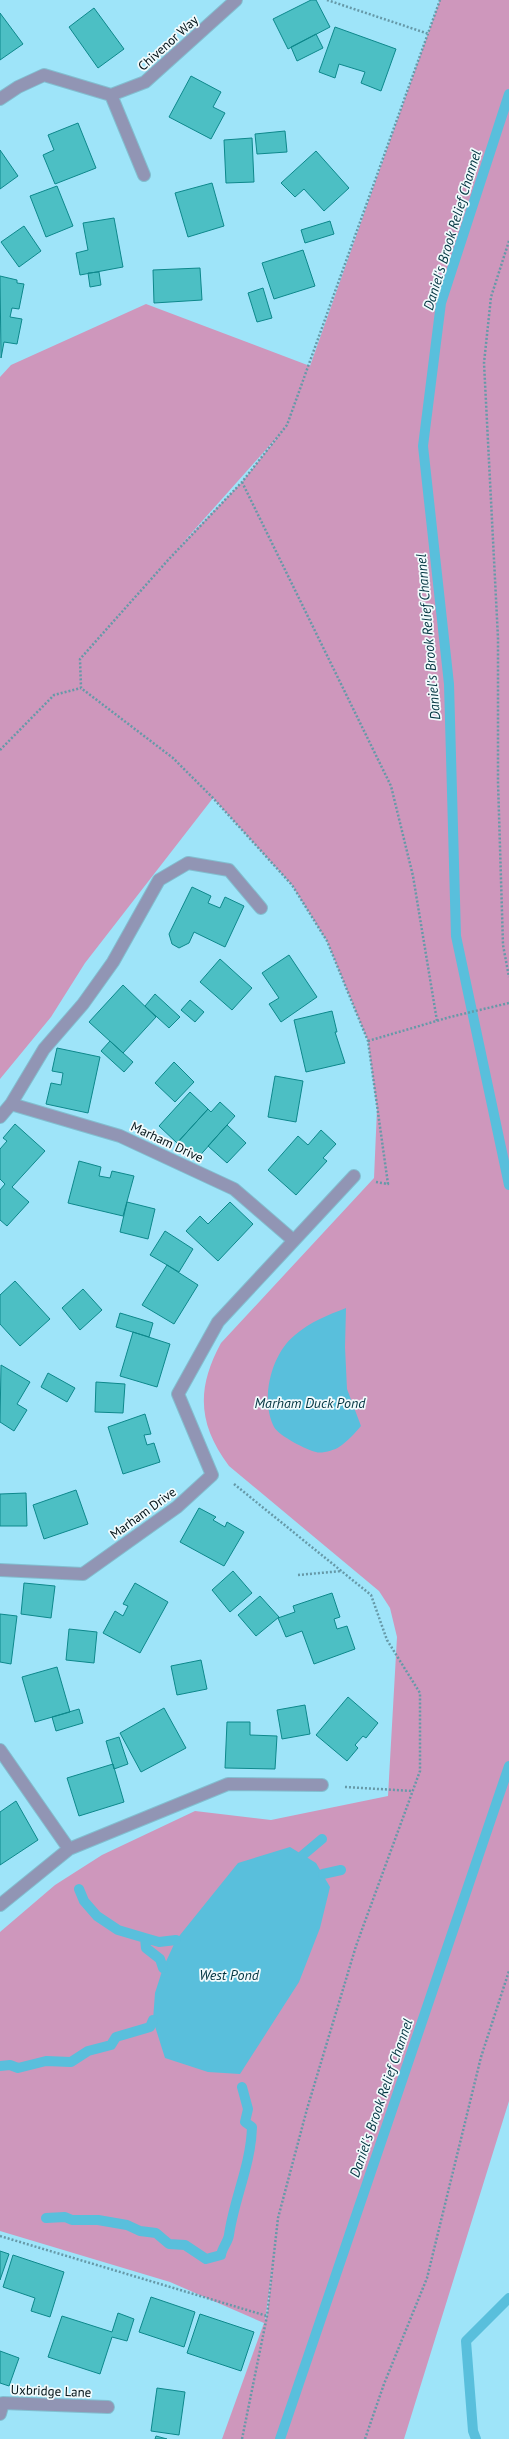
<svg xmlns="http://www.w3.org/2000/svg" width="509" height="2439" viewBox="0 0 509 2439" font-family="'PT Sans',sans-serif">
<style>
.green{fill:#ce97bc;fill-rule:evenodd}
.water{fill:#59bfdc}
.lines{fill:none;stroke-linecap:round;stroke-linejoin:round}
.stream{stroke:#59bfdc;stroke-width:10}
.building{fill:#4cbfc4;stroke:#0d888c}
.street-casing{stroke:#82bed0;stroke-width:14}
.path{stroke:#6699a8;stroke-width:2.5;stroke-dasharray:2 2;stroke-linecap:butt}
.street{stroke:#9195b4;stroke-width:12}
.labels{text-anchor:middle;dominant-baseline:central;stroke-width:3.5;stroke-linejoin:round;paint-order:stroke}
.street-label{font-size:13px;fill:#011116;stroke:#f1fafc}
.water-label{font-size:14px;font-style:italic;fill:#023440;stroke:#f1fafc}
</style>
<rect width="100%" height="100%" fill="#9ee4f9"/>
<path class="green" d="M440,0H509V2101L404,2439H222L264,2323L170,2282L0,2231V1932L55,1885L102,1855L195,1811L271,1820L388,1796L397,1637L390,1608L379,1591L229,1466C198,1424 196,1389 221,1343L374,1178L377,1109L368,1041L327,941L292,885L213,798L85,963L51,1017L0,1079V377L11,365L146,304L310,366ZM280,434L242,482L179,547ZM273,2262L267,2316L265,2321Z"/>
<path class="water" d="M346,1308L345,1347L347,1389L361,1426C355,1433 347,1442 339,1447C335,1450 321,1454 316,1452C307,1450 279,1436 274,1427C260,1400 271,1354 295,1335C310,1322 328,1315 346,1308Z
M290,1847L316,1863L330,1887L320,1928L299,1982L240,2074L208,2072L165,2058L153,2020L155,1993L163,1968L176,1940L238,1863Z"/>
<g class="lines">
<path class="stream" d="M509,94L441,303L423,446L449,684L456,936L509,1185
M303,1855L322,1839
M323,1874L341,1870
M79,1889L84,1901L97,1916L118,1930L145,1938L146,1948L160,1959L163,1968
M145,1938L159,1942L176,1940
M0,2066L10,2065L18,2068L46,2061L71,2062L88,2051L111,2045L116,2037L150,2027L153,2020
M46,2218L65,2217L72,2220H98L127,2225L140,2231L156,2233L169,2244L185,2245L206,2259L221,2255C222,2248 228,2242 229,2235C234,2199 251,2165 252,2127L245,2122L248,2109L242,2087
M280,2439L509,1766
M476,2439L473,2431L466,2341L509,2298"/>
</g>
<path class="building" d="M311,0H316L330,27L288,49L273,19Z
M94,8L124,49L98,68L69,27Z
M0,13L23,44L0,60Z
M335,27L396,49L381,91L361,83L365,72L339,64L335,78L319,72Z
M316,34L323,48L297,61L291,47Z
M191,76L221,92L213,107L225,113L211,139L169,117Z
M78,123L96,168L55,184L43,155L54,150L48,135Z
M285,131L287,152L257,154L255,134Z
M252,138L254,182L226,183L224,140Z
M0,150L18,176L0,189Z
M316,151L349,188L324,211L304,189L295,197L281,183Z
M212,183L224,226L188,237L175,193Z
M57,186L73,226L46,237L30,196Z
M114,218L123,267L80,275L76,253L88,250L83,223Z
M330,221L334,234L305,243L301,230Z
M24,226L41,251L19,267L1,242Z
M303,250L315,286L274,299L262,263Z
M200,268L202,300L154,303L153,270Z
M99,272L101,285L90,287L88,273Z
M0,276L17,280V283L24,284L19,309L12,308L10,317L22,319L17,344L4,342L1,358Z
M263,288L272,318L257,322L248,293Z
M192,887L211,896L208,903L220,908L225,897L244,906L225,947L194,932L189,943L179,948L172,944L169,934Z
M289,955L317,997L281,1022L269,1004L279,998L262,973Z
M220,959L252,988L232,1010L200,982Z
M123,985L156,1017L123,1053L89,1022Z
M155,994L180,1017L169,1028L145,1006Z
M190,1000L204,1012L195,1022L181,1010Z
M332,1011L337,1032H335L345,1063L306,1072L294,1020Z
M110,1041L133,1062L124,1072L101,1051Z
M57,1048L100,1057L88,1113L46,1104L51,1083L61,1085L63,1073L52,1071Z
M174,1062L194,1082L175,1102L155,1083Z
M275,1076L303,1081L296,1122L268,1117Z
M190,1092L208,1109L177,1143L159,1126Z
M220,1102L235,1116L196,1160L177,1143L208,1109L211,1112Z
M15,1124L45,1151L12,1187L29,1202L7,1226L0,1220V1190L5,1184L0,1179V1149L7,1141L3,1138Z
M227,1125L246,1143L227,1163L208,1146Z
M321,1130L336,1144L323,1158L327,1161L296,1195L268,1170L298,1136L308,1145Z
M79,1161L101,1167L99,1176L110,1178L112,1171L134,1176L123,1216L68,1203Z
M127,1202L155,1209L148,1239L120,1232Z
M230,1202L253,1224L218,1261L186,1231L200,1216L208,1224Z
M165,1231L193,1249L179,1272L150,1255Z
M167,1265L198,1285L174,1324L142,1305Z
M15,1281L50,1319L20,1346L0,1324V1295Z
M83,1289L102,1310L80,1330L62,1308Z
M120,1313L153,1323L149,1337L116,1327Z
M133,1332L170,1344L157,1387L120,1376Z
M1,1365L30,1382L17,1404L27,1410L14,1431L0,1422Z
M48,1373L75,1388L67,1402L41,1387Z
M96,1382L125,1384L123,1413L95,1412Z
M145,1414L151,1434L144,1435L147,1445L154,1443L160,1462L123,1474L108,1427Z
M76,1490L88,1524L44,1539L33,1505Z
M26,1493L27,1526H0V1494Z
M199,1508L216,1517L213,1520L225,1527L227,1522L244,1532L224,1566L180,1542Z
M233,1571L252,1593L230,1612L212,1590Z
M24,1583L55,1586L51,1618L21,1614Z
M135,1583L168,1602L140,1653L103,1633L115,1611L123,1616L128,1606L123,1604Z
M332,1593L340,1617L334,1619L337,1629L347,1626L355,1649L314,1664L302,1631L286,1637L278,1618L295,1612L293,1606Z
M260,1596L279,1617L256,1636L238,1615Z
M0,1614L17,1616L11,1664L0,1662Z
M69,1629L97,1632L94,1663L66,1660Z
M201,1660L207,1689L177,1695L171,1666Z
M57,1667L70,1712L35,1722L22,1677Z
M348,1697L378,1723L366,1738L363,1736L355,1745L358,1748L347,1761L316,1735Z
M305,1705L310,1734L282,1739L277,1710Z
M164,1708L186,1748L141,1772L120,1733Z
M79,1709L83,1723L56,1731L52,1717Z
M227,1722H250V1735L277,1736L275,1769L225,1768Z
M119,1737L128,1764L114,1769L106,1741Z
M113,1764L124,1802L79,1816L67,1778Z
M16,1801L38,1840L0,1865V1812Z
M0,2251L9,2254L0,2280Z
M13,2255L64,2272L50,2317L31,2311L35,2298L3,2287Z
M151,2297L195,2312L184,2347L139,2332Z
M118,2313L134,2319L127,2341L112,2337L100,2374L48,2357L62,2316L112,2332Z
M200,2314L254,2332L241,2371L187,2353Z
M0,2351L19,2358L9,2386L0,2383Z
M157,2388L185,2392L179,2435L151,2431Z
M156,2436L167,2439H155Z"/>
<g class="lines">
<defs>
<path id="street" d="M111,95L144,175
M0,99L18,87L44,75L111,95L145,82L236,0
M261,908L229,870L188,863L159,880L113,962L83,1004L44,1049L11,1104L120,1136L234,1189L293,1240
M0,1117L11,1104
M0,1570L83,1574L177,1507L212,1475L178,1394L218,1322L354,1176
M0,1750L69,1849
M0,1905L69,1849L228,1784L322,1785
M0,2414L3,2403L108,2407"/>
</defs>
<use href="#street" class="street-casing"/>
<path class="path" d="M327,0L429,34
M509,241L491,297L484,363L498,638V782L503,945L509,977
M242,482L391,786L413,876L437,1021
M0,750L54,695L81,688
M368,1041L450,1017L509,1003
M376,1182L388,1184L368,1041L327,941L292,885L213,798L173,758L81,688L80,659L169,559L242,482L287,425L440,0
M234,1484L371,1595L387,1640L420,1693V1771L356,1946L307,2109L278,2218L267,2316L242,2439
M298,1575L342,1571
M345,1787L413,1791
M0,2236L267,2316
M365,2439L384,2384L427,2278L481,2057L509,1971"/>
<use href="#street" class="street"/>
</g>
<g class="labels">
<g class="street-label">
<text transform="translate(168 43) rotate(-42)">Chivenor Way</text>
<text transform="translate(167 1142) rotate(25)">Marham Drive</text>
<text transform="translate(143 1513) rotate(-36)">Marham Drive</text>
<text transform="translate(51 2391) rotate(2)">Uxbridge Lane</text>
</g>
<g class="water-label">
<text transform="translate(452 230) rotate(-73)">Daniel's Brook Relief Channel</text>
<text transform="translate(428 637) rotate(-95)">Daniel's Brook Relief Channel</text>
<text x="310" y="1403">Marham Duck Pond</text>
<text x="229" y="1975">West Pond</text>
<text transform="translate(381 2098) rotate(-71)">Daniel's Brook Relief Channel</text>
</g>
</g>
</svg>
